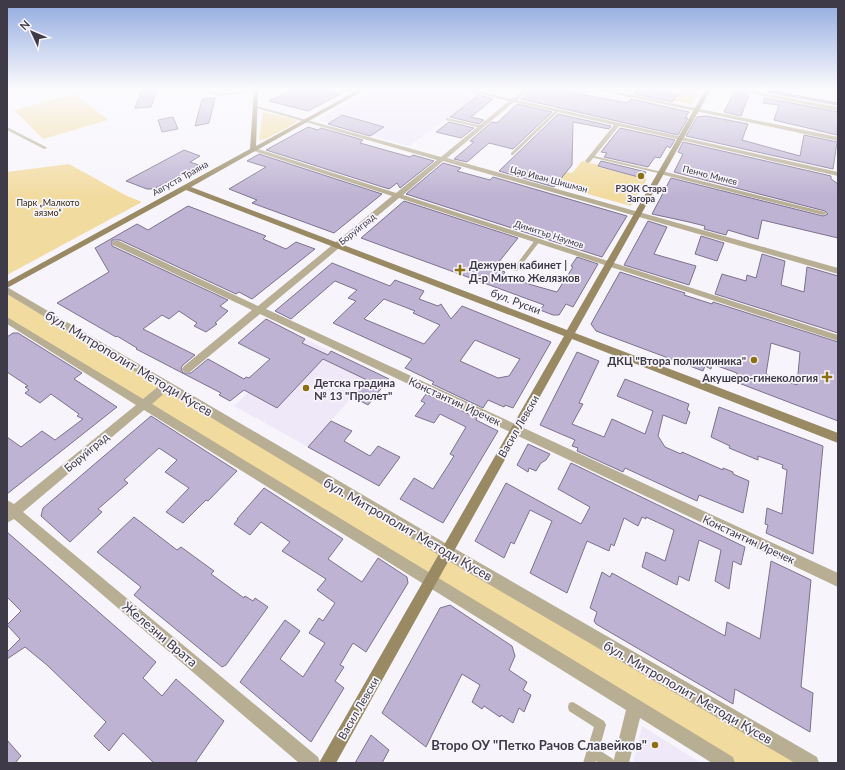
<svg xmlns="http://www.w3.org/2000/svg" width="845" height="770" viewBox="0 0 845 770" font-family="Lato,sans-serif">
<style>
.built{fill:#eee8f9}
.green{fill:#f2db9f}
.building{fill:#beb3d3;stroke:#7c728f;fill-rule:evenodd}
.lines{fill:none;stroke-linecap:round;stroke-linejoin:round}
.lane{fill:#b8ae94;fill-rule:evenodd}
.street{fill:#b8ae94;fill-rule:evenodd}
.secondary{fill:#998a64;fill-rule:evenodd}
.poi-dot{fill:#8c6f11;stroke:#f7f5fb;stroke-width:1.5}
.labels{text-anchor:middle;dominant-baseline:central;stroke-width:3.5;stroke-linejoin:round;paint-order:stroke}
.far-street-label{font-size:9px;fill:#3f3a48;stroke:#f7f5fb}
.far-poi-label{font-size:9px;font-weight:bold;fill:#3f3a48;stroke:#f7f5fb}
.far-park-label{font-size:9px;fill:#342a0e;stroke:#f7f5fb}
.poi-label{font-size:11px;font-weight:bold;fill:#3f3a48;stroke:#f7f5fb;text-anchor:start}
.street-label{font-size:11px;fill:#3f3a48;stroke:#f7f5fb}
.near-street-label{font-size:13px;fill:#3f3a48;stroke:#f7f5fb}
.near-poi-label{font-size:13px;font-weight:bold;fill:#3f3a48;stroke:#f7f5fb;text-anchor:end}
</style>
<rect width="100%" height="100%" fill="#f7f5fb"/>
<path class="built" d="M372,89H458L480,94L409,146L318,120Z
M567,89H577L642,103L665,120L657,131L554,108L564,99L559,97Z
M305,339L374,372L308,447L234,406Z
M642,726L701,763H633Z"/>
<path class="green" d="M680,90H683L699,93L692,105L673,100Z
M75,94L108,120L43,139L14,110Z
M263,112L296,120L297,122L266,139L259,140Z
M582,161L599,165L598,167L647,179L631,206L555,185L566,172L572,173Z
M69,164L125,195L142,202L7,275V172Z
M7,290L811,763H728L7,320Z"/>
<path class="building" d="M142,89H157L151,107L135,108Z
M293,89H320L340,94L308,111L269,101Z
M532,89H552L627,103L631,99L689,112L685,118H688L678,135L521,99Z
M638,89L662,93L664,91L678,94L672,102L634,94Z
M767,90L838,103V105L767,92Z
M734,92L749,95L741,116L724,112Z
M479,95L493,99L471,117L484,120L479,124L450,117Z
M215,98L209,123L195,126L202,99Z
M765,98L838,112L837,135L774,120L779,105L763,103Z
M517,104L552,112L513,149L489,143L467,162L454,159L474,142L470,141L492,122L497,123Z
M558,114L611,126L609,129L573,122L572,165L554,187L499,171Z
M342,115L384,127L370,136L328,124Z
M707,116L748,124L742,140L800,156L804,135L837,142L833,169L686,136L697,117Z
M173,117L178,129L162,132L158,120Z
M449,122L474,128L461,138L436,132Z
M308,127L318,130L321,128L363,140L360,143L410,157L413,155L434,161L400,188L397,183L389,189L266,150Z
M620,128L675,140L670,148L667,146L660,158L655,157L648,167L604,157L607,153L601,152Z
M683,142L831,176V179L838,184V238L762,220L758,239L728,230L726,235L704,229L705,226L689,222L652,214L671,178L823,216L828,214L825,211L674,172L683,154L678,152Z
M184,150L200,156L190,162L199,165L158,187L151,189H147L126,181Z
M259,154L382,194L334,233L252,203L257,200L229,189L266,167L247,161Z
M601,161L646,172L642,178L598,166Z
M443,163L461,168L457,171L490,180L493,177L627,216L602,257L406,194Z
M404,201L518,238L494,268L505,272L503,275L532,285L557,292L573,267L571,266L577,257L598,264L573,307L566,304L559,315H553L540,310L544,305L361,238Z
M188,206L266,236L263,239L286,249L296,242L315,249L252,299L239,292L236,294L120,240H112V246L228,300L220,306L228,311L215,323L217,324L206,332L194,326L197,323L179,311L169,319L162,315L143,329L195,355L183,365L181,368L183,373H191L208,359L244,379L246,377L249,378L270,359L238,343L266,319L305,339L302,343L328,355L331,351L389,379L368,405L353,397L367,380L323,359L277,408L244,390L230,401L219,395L221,393L136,349L137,348L117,336L116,337L57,303L109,272L95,248L137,224L148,230Z
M648,221L667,227L654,254L696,266L689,285L624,265Z
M701,236L724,243L717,261L695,254Z
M762,254L785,261L781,285L804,292L807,267L838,276V333L715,294L722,274L746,281L747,275L756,278Z
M332,263L390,286L395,280L424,291L419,299L438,306L441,304L451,319L462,306L551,342L513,408L505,405L504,407L488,400L483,408L432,384L434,382L405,368L412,359L333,323L356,301L348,298L357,290L335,281L291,319L275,311ZM384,299L415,311L413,313L440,325L424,344L364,319ZM475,340L520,359L509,376L498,378L460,361Z
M620,272L685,293L684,295L709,303L712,304L713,302L838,342V421L736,382L737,373L712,364L711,369L705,366L703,371L596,331L591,324ZM771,343L800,352L797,385L766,374Z
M13,333H18L82,373L74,379L117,407L7,494V437L21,447L42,431L55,440L83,419L77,416L79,414L51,394L40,403L25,393L29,390L25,387L28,386L7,372V337Z
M577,352L599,361L579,403L583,404L572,424L604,437L612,419L645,434L653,411L617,396L625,379L689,404L687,410L690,412L686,424L663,415L658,436L665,447L681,454L682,452L723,470V468L733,472V474L749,481L743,513L699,495L697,501L625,468L623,472L577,451L578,448L572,446L575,440L540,425Z
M426,394L477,418L476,420L498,431L443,523L400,499L414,478L433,489L454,456L450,454L466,427L440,414L434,423L415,416L425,403L421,401Z
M719,407L823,446L813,554L766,533L768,525L765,524L767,508L782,514L787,470L782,468L783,465L758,456V460L729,448L730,446L711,437Z
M151,416L237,471L208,501L206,500L183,523L166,512L189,488L165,472L177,460L159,448L124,480L128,483L98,509L102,512L70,542L41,516L43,508Z
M331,421L352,431L344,441L370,456L378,446L400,457L379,486L308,447Z
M528,444L550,454L546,460L541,463L536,471L529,468L528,472L517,465Z
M571,463L745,547L741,565L733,561L729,589L715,581L721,550L699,540L689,581L679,576L677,585L642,567L646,552L665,561L674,530L646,517V519L642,517L638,526L624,518L614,546L611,544L609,551L587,541L567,593L530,573L552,521L530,510L514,544L511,542L504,558L475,541L506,483L581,524L590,507L558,489Z
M264,488L343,539L328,559L362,582L378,558L407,577L408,583L366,652L353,643L340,665L344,667L335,681L344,688L311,742L240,682L285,620L300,631L280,659L303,677L325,643L309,633L319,618L323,621L335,603L317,590L326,579L282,551L290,542L261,522L250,535L234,524L238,519H237Z
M134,517L177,550L181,547L214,571L211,574L244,598L245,596L253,601L255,598L268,607L226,665L222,667L134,595L141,587L97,552Z
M7,532L156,662L143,678L162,696L176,679L224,721L195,763H154L123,733L109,751L94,736L106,722L47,665L25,647L7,659V652L20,639L7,625L21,611L7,597Z
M771,561L811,580L801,687L813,693L810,732L735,689L733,704L596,624L594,621L597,612L590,608L602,572L610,577L612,573L725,636L727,622L760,639Z
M450,605L512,646L515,656L509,670L527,682L523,690L531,695L524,712L519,708L513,723L501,715L500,717L484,706L482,709L472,702L480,685L462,674L426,747L382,713L440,608Z
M371,735L389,750L382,763H355Z
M7,740L21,756L15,763H7Z"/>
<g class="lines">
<path class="lane" d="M15,89H23L7,93V91Z
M194,89H201L219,94L256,90L258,91L219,96Z
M338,89H346L359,93L357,94Z
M556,110L559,111L513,155H511V153Z
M447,118L482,126L483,127L481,128L446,120V118Z
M7,127L46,147L47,148L44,149L7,130Z
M590,155L662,172L664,173L662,174L590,157Z
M537,239L540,241L517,271H513V269L535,240Z
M573,702L604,721L606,725L599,750L613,759L615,763H599L596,761L595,763H583L594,727L569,711L568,707L569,703Z"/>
<path class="street" d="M461,89H471L512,99L524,89H529L517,100L838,172V176L619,126L590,162L588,163L585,161L614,125L514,102L447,158L838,268V274L443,161L403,195L838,335V341L399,198L266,309L838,573V587L260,314L190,372H184L182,369L184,366L252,310L113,245V241H119L258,306L392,196L251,150V148H255L396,193L437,160L253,107V105L441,157L509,101Z
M591,89H602L838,137V141Z
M728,89H740L838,107V111Z
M662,171L825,212L827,213L823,215L660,174V172Z
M7,287L452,547L817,757L819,763H795L442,557L167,391L152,404L733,757L735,763H712L640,718L629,763H613L626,710L144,410L23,512L318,757L320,763H299L14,519L7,523V500L14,504L136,405L7,324V317L143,399L159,386L7,294Z"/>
<path class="secondary" d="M254,89H258L256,146L360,89H366L191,187L567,330L706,89H711L575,333L838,433V443L572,339L336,763H319L564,336L186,190L7,288V282L250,149Z"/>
</g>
<linearGradient id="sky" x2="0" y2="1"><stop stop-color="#91aae0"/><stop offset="0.45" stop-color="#fbfafd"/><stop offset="1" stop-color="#fbfafd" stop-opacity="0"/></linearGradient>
<rect width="845" height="197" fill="url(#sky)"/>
<g class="poi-dot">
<circle cx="641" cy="176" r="4"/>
<path d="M458 264h4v4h4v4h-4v4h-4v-4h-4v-4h4z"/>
<circle cx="754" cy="360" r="4"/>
<path d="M825 371h4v4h4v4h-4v4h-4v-4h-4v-4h4z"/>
<circle cx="306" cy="388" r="4"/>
<circle cx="655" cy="745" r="4"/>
</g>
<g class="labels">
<g class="far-street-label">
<text transform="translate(710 175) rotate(14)">Пенчо Минев</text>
<text transform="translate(180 178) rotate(-29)">Августа Траяна</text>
<text transform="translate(549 179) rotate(15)">Цар Иван Шишман</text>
<text transform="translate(357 229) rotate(-39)">Боруйград</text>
<text transform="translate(549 234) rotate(18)">Димитър Наумов</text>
</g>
<g class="far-poi-label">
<text x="641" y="188">РЗОК Стара<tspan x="641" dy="10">Загора</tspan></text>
</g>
<g class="far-park-label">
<text x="48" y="202">Парк „Малкото<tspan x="48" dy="10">аязмо“</tspan></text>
</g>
<g class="poi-label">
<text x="469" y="264">Дежурен кабинет |<tspan x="469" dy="13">Д-р Митко Желязков</tspan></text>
<text x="746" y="360" text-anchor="end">ДКЦ "Втора поликлиника"</text>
<text x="818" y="377" text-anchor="end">Акушеро-гинекология</text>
<text x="314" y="382">Детска градина<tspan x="314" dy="13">№ 13 "Пролет"</tspan></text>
</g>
<g class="street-label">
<text transform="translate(516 301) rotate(21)">бул. Руски</text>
<text transform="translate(455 401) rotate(25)">Константин Иречек</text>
<text transform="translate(518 426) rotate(-60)">Васил Левски</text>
<text transform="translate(86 452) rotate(-40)">Боруйград</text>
<text transform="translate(749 539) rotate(25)">Константин Иречек</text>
<text transform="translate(358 708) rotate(-60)">Васил Левски</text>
</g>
<g class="near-street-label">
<text transform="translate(129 363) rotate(31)">бул. Митрополит Методи Кусев</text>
<text transform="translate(408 529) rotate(30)">бул. Митрополит Методи Кусев</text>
<text transform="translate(160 634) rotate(40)">Железни Врата</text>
<text transform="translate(688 692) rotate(30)">бул. Митрополит Методи Кусев</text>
</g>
<g class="near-poi-label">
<text x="647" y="745">Второ ОУ "Петко Рачов Славейков"</text>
</g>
</g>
<rect width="845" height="770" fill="none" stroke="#3f3a48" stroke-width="16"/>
<g transform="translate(32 32) rotate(314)" stroke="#f7f5fb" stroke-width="3" paint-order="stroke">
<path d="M0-3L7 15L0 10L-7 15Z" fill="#3f3a48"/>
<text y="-6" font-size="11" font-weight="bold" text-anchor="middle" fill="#3f3a48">N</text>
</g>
</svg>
